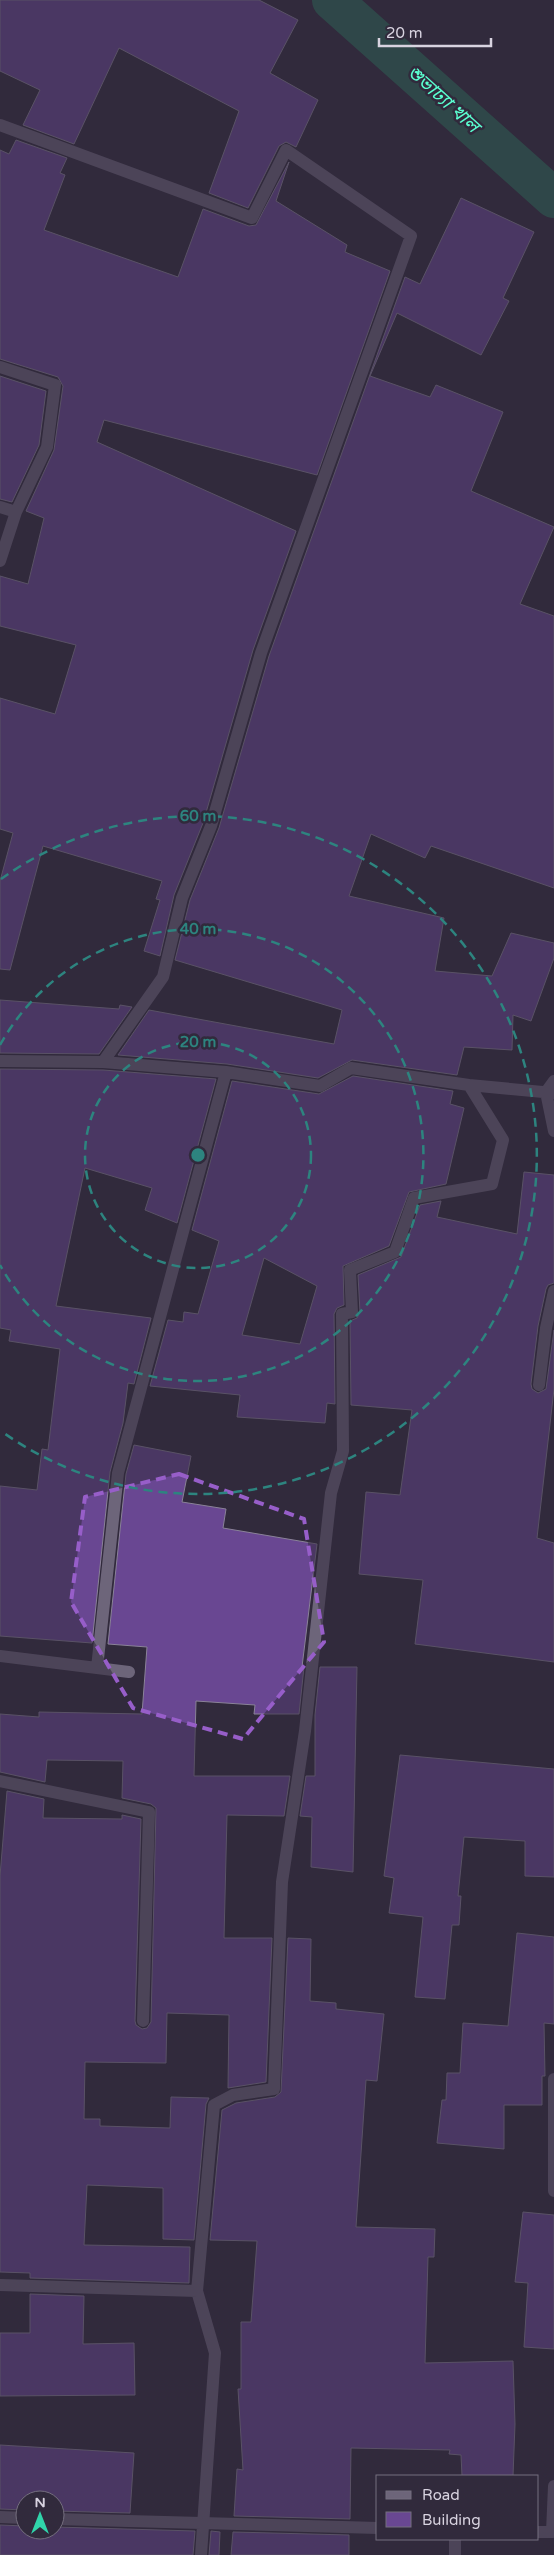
<svg xmlns="http://www.w3.org/2000/svg" width="554" height="2555" viewBox="0 0 554 2555" font-family="'Varela Round','Noto Sans Bengali',sans-serif">
<style>
.lines{fill:none;stroke-linecap:round;stroke-linejoin:round}
.canal{stroke:#2d6c59;stroke-width:40}
.building{fill:#694792;stroke:#8a8298;fill-rule:evenodd}
.street{stroke:#6d657a;stroke-width:12}
.marked{fill:none;stroke:#975ec9;stroke-width:4;stroke-dasharray:10 6;stroke-linejoin:round}
.ring{fill:none;stroke:#2d847f;stroke-width:2.5;stroke-dasharray:9 6}
.labels{text-anchor:middle;dominant-baseline:central;stroke-width:5;stroke-linejoin:round;paint-order:stroke}
.water-label{font-size:19px;font-style:italic;fill:#5afecf;stroke:#312a3c}
.centre{fill:#2d847f;stroke:#312a3c;stroke-width:2.5}
.ring-label{font-size:15px;text-anchor:middle;font-weight:bold;fill:#2d847f;stroke:#312a3c;stroke-width:5;stroke-linejoin:round;paint-order:stroke}
</style>
<rect width="100%" height="100%" fill="#312a3c"/>
<g class="lines">
<path class="canal" d="M332,0L554,198"/>
</g>
<path class="building" d="M0,0H259L298,20L270,73L318,100L296,147L286,142L279,146L248,208L209,193L239,111L119,48L74,144L23,125L40,90L0,71Z
M16,140L67,158L60,173L65,175L44,230L178,277L203,209L249,226L256,225L289,162L276,201L347,245L345,252L390,271L317,475L104,420L97,442L296,531L253,650L203,823L174,895L160,956L144,951L160,900L156,899L162,881L43,846L10,970L0,969V881L13,833L0,829V698L55,714L76,645L0,626V576L28,584L44,518L26,511L54,450L63,386L58,377L0,359V150L9,154Z
M461,198L534,232L503,298L509,301L481,355L397,313L370,376L430,397L436,385L503,412L471,491L554,527L520,604L554,616V888L431,846L425,858L371,834L349,896L444,918L435,971L492,976L511,933L554,943V958L531,1021L513,1015L512,1050L464,1047L457,1075L352,1060L318,1078L227,1064L118,1055L149,1010L334,1044L342,1010L175,960L190,900L219,828L269,656L405,277L420,284Z
M0,376L46,391L39,445L12,502L0,499Z
M0,1000L119,1009L120,1005L132,1007L99,1054L0,1053Z
M0,1069L103,1070L216,1079L177,1223L145,1210L152,1188L85,1168L56,1306L151,1318L134,1384L128,1383L123,1423L110,1472L92,1643L0,1636V1486L37,1490L42,1449L48,1450L60,1349L9,1341L11,1330L0,1328Z
M353,1076L453,1091L450,1104L464,1108L446,1184L409,1192L389,1246L343,1266L344,1305L337,1308L334,1314L335,1404L327,1403L325,1423L237,1417L240,1395L150,1386L168,1320L183,1322L184,1312L198,1314L219,1241L192,1230L232,1081L319,1094ZM264,1258L317,1286L300,1344L242,1335Z
M524,1172L554,1175V1283L548,1285L546,1289L538,1326L531,1384L532,1389L538,1393L546,1389L554,1330V1389L537,1538L554,1543V1662L415,1644L423,1580L359,1574L366,1492L400,1495L412,1410L351,1405L350,1321L357,1318L360,1312L358,1275L401,1257L420,1205L441,1201L437,1217L517,1234Z
M134,1445L191,1456L182,1502L226,1509L223,1528L317,1544L302,1667H304L299,1714H254L255,1705L196,1701L194,1776H290L284,1816L227,1815L224,1938H272L266,2082L228,2088L229,2015L167,2013L166,2063L85,2062L84,2119H100V2126L170,2128L171,2097L209,2098L206,2104L194,2240L163,2239V2188L87,2185L84,2245L190,2247L189,2283L30,2278V2273L0,2272V1876L7,1791L44,1799L43,1818L122,1819V1815L141,1819L135,2021L136,2025L142,2029L147,2028L151,2022L156,1808L151,1804L122,1798L123,1761L47,1760L45,1782L0,1772V1714L39,1717V1712L142,1714L147,1647L108,1644L126,1474Z
M320,1667H357L353,1872L311,1867L312,1817L300,1816L306,1776H315V1715Z
M400,1755L554,1769V1877L525,1876V1841L464,1837L458,1896H461L459,1925H452L445,1999L415,1997L423,1917L389,1913L394,1878L384,1876Z
M517,1933L554,1937V2024L544,2023L545,2076H542V2105H504V2149L437,2143L442,2100H446L447,2073H460L463,2023L508,2026Z
M288,1938L311,1939L310,2001L336,2003V2009L384,2014L377,2081L366,2080L356,2227L435,2229L434,2257H428L425,2363L513,2361L515,2424L513,2476H462L461,2455L449,2454L450,2450L351,2448L350,2519L234,2516L237,2469L243,2470L238,2389H241V2322H251L257,2241L210,2240L222,2110L236,2103L275,2097L281,2092Z
M523,2212L554,2215V2349L524,2347L528,2283L515,2282Z
M30,2294L84,2296L83,2344L134,2343L135,2395L0,2396V2333H30Z
M0,2445L134,2453L130,2513L55,2511V2500H25V2510L0,2509Z
M0,2525L25,2526V2530H55V2527L195,2531L193,2555H0Z
M211,2531L220,2532L219,2555H209Z
M233,2532L349,2535V2555H231Z"/>
<g class="lines">
<path class="street" d="M0,125L252,218L286,150L411,236L261,653L211,826L182,898L163,977L103,1062
M0,367L55,385L47,447L16,512L0,561
M0,507L16,512
M0,1061L103,1062L226,1072L320,1086L351,1068L469,1085L554,1093
M554,1081L546,1092L554,1131
M539,1385L546,1328L554,1291
M0,1656L129,1672
M97,1668L118,1473L226,1072
M0,1781L149,1812L143,2021
M554,2079V2191
M0,2285L197,2291L214,2105L233,2095L274,2089L282,1882L305,1731L331,1493L343,1451L342,1314L352,1312L350,1270L395,1252L414,1198L492,1184L503,1140L469,1085
M197,2291L215,2353L201,2555
M0,2517L25,2518
M55,2519L378,2528
M538,2532H552L554,2486
M455,2539V2555"/>
</g>
<path d="M0 0H554V2555H0ZM179,1474L304,1519L324,1642L243,1739L133,1708L71,1602L85,1497Z" fill="#312a3c" fill-opacity=".55" fill-rule="evenodd"/>
<path class="marked" d="M179,1474L304,1519L324,1642L243,1739L133,1708L71,1602L85,1497Z"/>
<g class="ring">
<circle cx="198" cy="1155" r="113"/>
<path d="M0 1045A226 226 0 1 1 0 1265"/>
<path d="M1 879A339 339 0 1 1 1 1431"/>
</g>
<g class="labels">
<g class="water-label">
<text transform="translate(443 99) rotate(42)">শুভাঢ্যা খাল</text>
</g>
</g>
<circle cx="198" cy="1155" r="8" class="centre"/>
<g class="ring-label">
<text x="198" y="821">60 m</text>
<text x="198" y="934">40 m</text>
<text x="198" y="1047">20 m</text>
</g>
<rect x="376" y="2475" width="162" height="65" fill="#312a3c" stroke="#746e7e"/>
<rect x="386" y="2491" width="25" height="8" fill="#6d657a" stroke="#746e7e"/>
<text x="422" y="2500" font-size="15" fill="#d8d3e0">Road</text>
<rect x="386" y="2512" width="25" height="15" fill="#694792" stroke="#746e7e"/>
<text x="422" y="2525" font-size="15" fill="#d8d3e0">Building</text>
<g transform="translate(40 2515)"><circle r="24" fill="#312a3c" stroke="#746e7e"/>
<path d="M0-4L9 19L0 12L-9 19Z" fill="#30d4aa"/>
<text y="-8" font-size="14" font-weight="bold" text-anchor="middle" fill="#d8d3e0">N</text>
</g>
<path d="M379 38v8h112v-8" fill="none" stroke="#d8d3e0" stroke-width="2.5"/>
<text x="386" y="38" font-size="15" fill="#d8d3e0" stroke="#312a3c" stroke-width="4" paint-order="stroke">20 m</text>
</svg>
